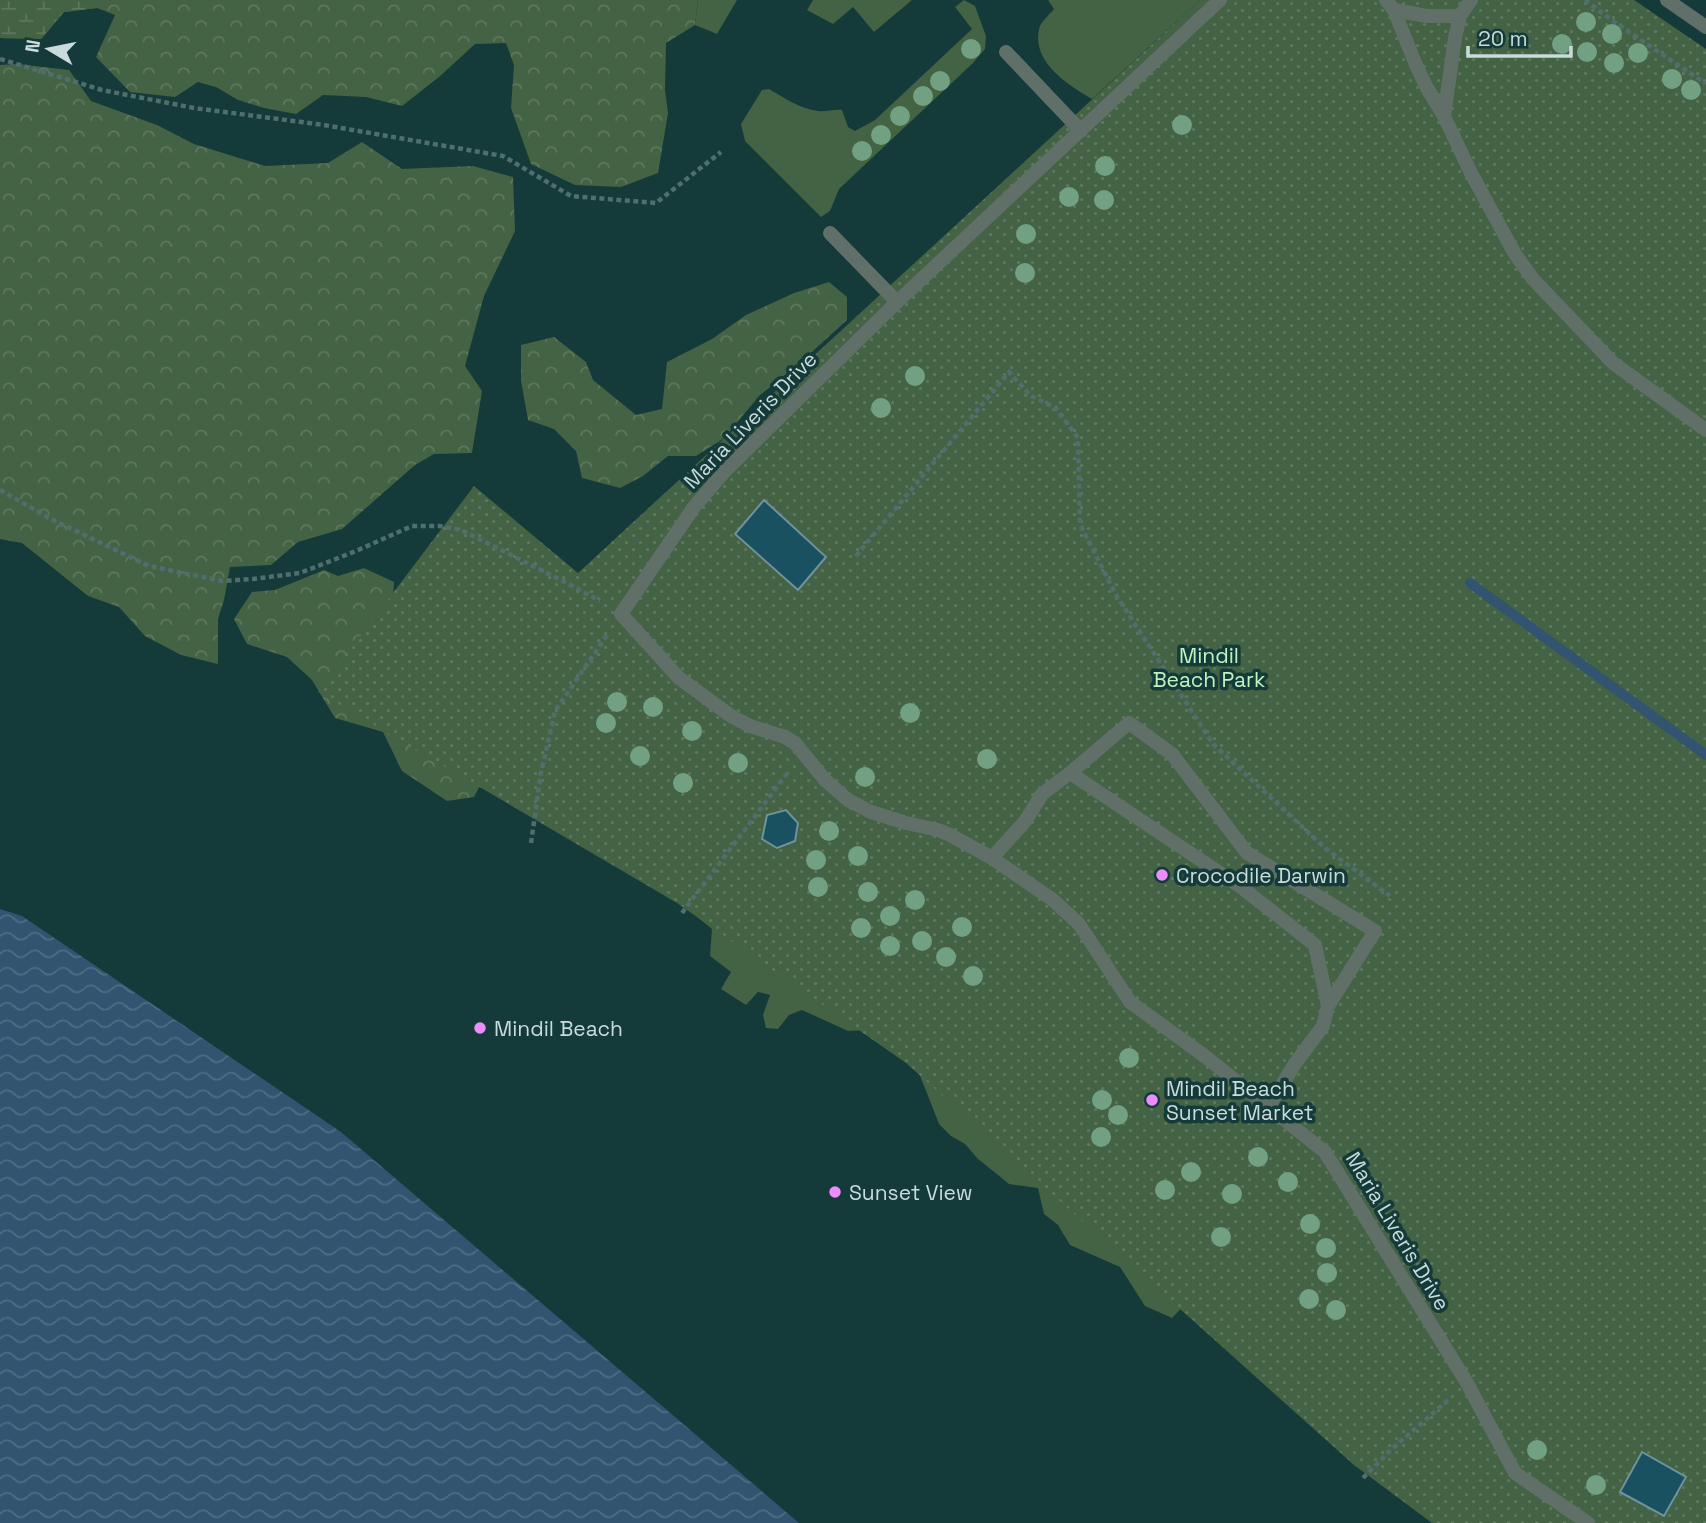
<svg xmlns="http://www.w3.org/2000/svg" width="1706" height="1523" viewBox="0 0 1706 1523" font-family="'Space Grotesk',sans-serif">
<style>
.green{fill:#446244}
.forest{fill:url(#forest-crowns)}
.wetland{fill:url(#wetland-marsh)}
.park{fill:url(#park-dots)}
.water{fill:url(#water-waves)}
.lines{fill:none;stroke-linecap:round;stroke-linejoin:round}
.stream{stroke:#325470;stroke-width:10}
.building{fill:#1a5161;stroke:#70929d;stroke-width:2}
.path{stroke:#4f6e6e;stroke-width:4.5;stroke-dasharray:5 3.5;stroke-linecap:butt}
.service{stroke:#616f69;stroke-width:14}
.minor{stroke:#616f69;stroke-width:14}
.tertiary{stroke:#616f69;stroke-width:14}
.tree{fill:#72a083}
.poi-dot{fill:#eb8dfc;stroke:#153a3a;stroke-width:2.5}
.labels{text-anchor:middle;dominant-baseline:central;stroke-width:7;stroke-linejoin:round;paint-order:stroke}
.street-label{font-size:21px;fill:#c9dcdc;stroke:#153a3a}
.park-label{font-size:21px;fill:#bff4be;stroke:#153a3a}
.poi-label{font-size:21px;fill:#c9dcdc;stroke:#153a3a;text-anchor:start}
</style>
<defs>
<pattern id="forest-crowns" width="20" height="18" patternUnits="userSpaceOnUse" patternTransform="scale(1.75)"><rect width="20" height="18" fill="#446244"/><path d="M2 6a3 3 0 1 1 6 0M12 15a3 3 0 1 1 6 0" fill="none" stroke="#5e785e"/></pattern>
<pattern id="wetland-marsh" width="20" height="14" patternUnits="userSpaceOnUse" patternTransform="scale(1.75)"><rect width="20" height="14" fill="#446244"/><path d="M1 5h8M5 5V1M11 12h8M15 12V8" fill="none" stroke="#5e785e"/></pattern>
<pattern id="park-dots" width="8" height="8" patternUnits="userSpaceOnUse" patternTransform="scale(1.75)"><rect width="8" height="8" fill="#446244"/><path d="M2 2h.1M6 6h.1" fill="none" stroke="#5e785e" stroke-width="1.8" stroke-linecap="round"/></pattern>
<pattern id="water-waves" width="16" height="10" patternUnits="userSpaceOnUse" patternTransform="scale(1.75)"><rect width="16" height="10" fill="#325470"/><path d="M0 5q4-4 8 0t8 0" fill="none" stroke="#4e6c84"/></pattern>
</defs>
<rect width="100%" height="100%" fill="#153a3a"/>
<path class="green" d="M698,0H737L717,34L695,25Z
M813,0H912L874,32L853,7L833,24L807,10Z
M964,0L975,6L986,36L985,49L973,63L839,189L830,211L821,217L745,141L741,124L762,90L769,89C785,98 800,109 818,111C826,112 834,109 842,110L848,127L855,131L875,120L972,29L955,7Z
M1048,0H1200L1092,99C1068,85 1029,61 1040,26C1043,20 1050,14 1054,9Z
M731,863L867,1030L848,1031L802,1010L789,1015L778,1029L766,1028L763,1015L770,995L758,992L746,1005L721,989L731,972L710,956L712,929L696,916Z
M919,1073L1230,1258L1172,1318L1145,1306L1120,1267L1070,1245L1058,1225L1044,1214L1038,1188L1009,1184L977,1158L965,1144L951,1136L939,1124Z"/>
<path class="forest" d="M0,0H698L695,25L666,43L665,90L668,113L658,173L621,187L575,185L531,164L511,108L514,65L506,43L475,44L439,77L402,106L366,97L323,95L296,114L264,108L238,100L216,87L198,82L175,97L130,92L96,57L115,15L97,8L64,12L41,39L0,38Z
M18,64L69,70L91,101L157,125L194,144L265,166L328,163L362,142L402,169L473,166L513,177L515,231L484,296L465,366L482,391L472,453L434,454L415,465L342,529L298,542L271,565L230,567L224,600L218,619V664L181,655L145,636L119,607L88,596L22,543L0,539V65Z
M829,282L847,297V320L792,370L760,395L723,439L696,456H668L643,476L620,488L582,478L576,451L554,429L528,420L521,381V345L554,337L586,362L593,380L636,415L662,409L667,362L712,339L746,315L794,293Z
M364,568L394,582L392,618L486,774L474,797L447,801L402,771L383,732L335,718L312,680L287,657L247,644L234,619L252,592L275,590L324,570L338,576Z"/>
<path class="wetland" d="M0,0H106L97,8L64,12L41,39L0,38Z"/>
<path class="park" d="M1200,0H1634L1706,49V1523H1432L1354,1465L906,1063L677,903L318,692L474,486L578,573Z"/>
<path class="water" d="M0,909L22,916L341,1132L799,1523H0Z"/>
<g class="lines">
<path class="stream" d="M1470,583L1706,755"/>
</g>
<path class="building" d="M764,500L826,557L798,590L735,534Z
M786,810L798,823L795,841L777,848L762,839L767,815Z
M1642,1452L1686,1477L1664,1516L1620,1492Z"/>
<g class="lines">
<path class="path" d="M1585,0L1613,21L1706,84
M0,59L102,90L194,108L324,125L503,156L571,196L656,203L721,152
M0,490L51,519L149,566L222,581L253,579L300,573L356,551L412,526H439L461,530L563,581L600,601
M856,556L1009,372L1031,396L1056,408L1078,438L1080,524L1116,595L1213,744L1325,848L1390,896
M531,843L541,773L555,711L607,635
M682,913L789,771
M1363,1478L1392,1449L1448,1400"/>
<path class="service" d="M1220,0L897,302L726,470L694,507L621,614L679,678L731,716L750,726L785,737L795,743L825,780L848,800L871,812L906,823L938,830L950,835L992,858L1053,900L1079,924L1130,1002L1206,1057L1325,1152L1467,1383L1515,1473L1588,1523
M1006,52L1081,131
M830,233L897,302
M1070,773L1129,723L1172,754L1247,853L1375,931L1328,1006
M992,858L1026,820L1042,794L1070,773L1241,887L1315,945L1328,1006L1323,1026L1294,1065L1269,1106"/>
<path class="minor" d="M1386,0L1394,10L1416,65L1427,88L1444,116L1471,173L1515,254L1533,279L1613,363L1706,430
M1394,10L1426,16H1460
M1444,116L1455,38L1460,16L1471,0"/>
<path class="tertiary" d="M1667,0L1706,27"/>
</g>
<g class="tree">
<circle cx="1586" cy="22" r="10"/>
<circle cx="1612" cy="34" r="10"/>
<circle cx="1562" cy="44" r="10"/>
<circle cx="971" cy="49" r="10"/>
<circle cx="1587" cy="52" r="10"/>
<circle cx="1638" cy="53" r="10"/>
<circle cx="1614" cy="63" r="10"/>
<circle cx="1672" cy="79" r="10"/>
<circle cx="940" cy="81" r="10"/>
<circle cx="1691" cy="90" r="10"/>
<circle cx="923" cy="96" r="10"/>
<circle cx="900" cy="116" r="10"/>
<circle cx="1182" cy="125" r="10"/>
<circle cx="881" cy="135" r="10"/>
<circle cx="862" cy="151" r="10"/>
<circle cx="1105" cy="166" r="10"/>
<circle cx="1069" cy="197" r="10"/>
<circle cx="1104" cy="200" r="10"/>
<circle cx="1026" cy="234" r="10"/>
<circle cx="1025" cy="273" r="10"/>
<circle cx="915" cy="376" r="10"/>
<circle cx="881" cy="408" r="10"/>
<circle cx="617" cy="702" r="10"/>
<circle cx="653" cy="707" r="10"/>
<circle cx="910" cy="713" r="10"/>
<circle cx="606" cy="723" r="10"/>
<circle cx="692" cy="731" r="10"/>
<circle cx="640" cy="756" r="10"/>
<circle cx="987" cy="759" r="10"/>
<circle cx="738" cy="763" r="10"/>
<circle cx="865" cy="777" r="10"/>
<circle cx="683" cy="783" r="10"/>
<circle cx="829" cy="831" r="10"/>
<circle cx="858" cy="856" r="10"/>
<circle cx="816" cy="860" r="10"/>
<circle cx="818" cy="887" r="10"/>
<circle cx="868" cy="892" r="10"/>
<circle cx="915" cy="900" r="10"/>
<circle cx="890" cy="916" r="10"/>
<circle cx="962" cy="927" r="10"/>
<circle cx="861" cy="928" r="10"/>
<circle cx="922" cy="941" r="10"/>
<circle cx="890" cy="946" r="10"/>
<circle cx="946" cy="957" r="10"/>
<circle cx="973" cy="976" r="10"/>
<circle cx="1129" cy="1058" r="10"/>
<circle cx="1102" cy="1100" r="10"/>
<circle cx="1118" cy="1115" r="10"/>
<circle cx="1101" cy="1137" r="10"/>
<circle cx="1258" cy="1157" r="10"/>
<circle cx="1191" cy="1172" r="10"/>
<circle cx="1288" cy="1182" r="10"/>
<circle cx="1165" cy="1190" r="10"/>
<circle cx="1232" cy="1194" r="10"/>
<circle cx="1310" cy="1224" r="10"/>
<circle cx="1221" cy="1237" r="10"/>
<circle cx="1326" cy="1248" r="10"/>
<circle cx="1327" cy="1273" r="10"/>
<circle cx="1309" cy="1299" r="10"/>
<circle cx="1336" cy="1310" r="10"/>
<circle cx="1537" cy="1450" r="10"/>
<circle cx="1596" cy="1485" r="10"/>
</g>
<g class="poi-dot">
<circle cx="1162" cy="875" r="7"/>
<circle cx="480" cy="1028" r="7"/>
<circle cx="1152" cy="1100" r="7"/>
<circle cx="835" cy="1192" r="7"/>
</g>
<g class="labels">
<g class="street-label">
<text transform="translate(750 420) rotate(-46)">Maria Liveris Drive</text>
<text transform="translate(1398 1231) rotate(59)">Maria Liveris Drive</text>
</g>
<g class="park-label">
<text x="1209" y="655">Mindil<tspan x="1209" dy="24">Beach Park</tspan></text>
</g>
<g class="poi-label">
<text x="1176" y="875">Crocodile Darwin</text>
<text x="494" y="1028">Mindil Beach</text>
<text x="1166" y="1088">Mindil Beach<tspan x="1166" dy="24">Sunset Market</tspan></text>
<text x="849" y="1192">Sunset View</text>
</g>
</g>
<g transform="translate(49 49) rotate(280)" stroke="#153a3a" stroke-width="5" paint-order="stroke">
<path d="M0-5L12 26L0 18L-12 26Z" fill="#c9dcdc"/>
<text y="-10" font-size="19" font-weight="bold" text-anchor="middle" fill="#c9dcdc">N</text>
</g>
<path d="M1468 46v10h103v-10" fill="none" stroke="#c9dcdc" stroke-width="3.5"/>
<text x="1478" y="46" font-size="21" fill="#c9dcdc" stroke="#153a3a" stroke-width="5" paint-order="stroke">20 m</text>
</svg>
